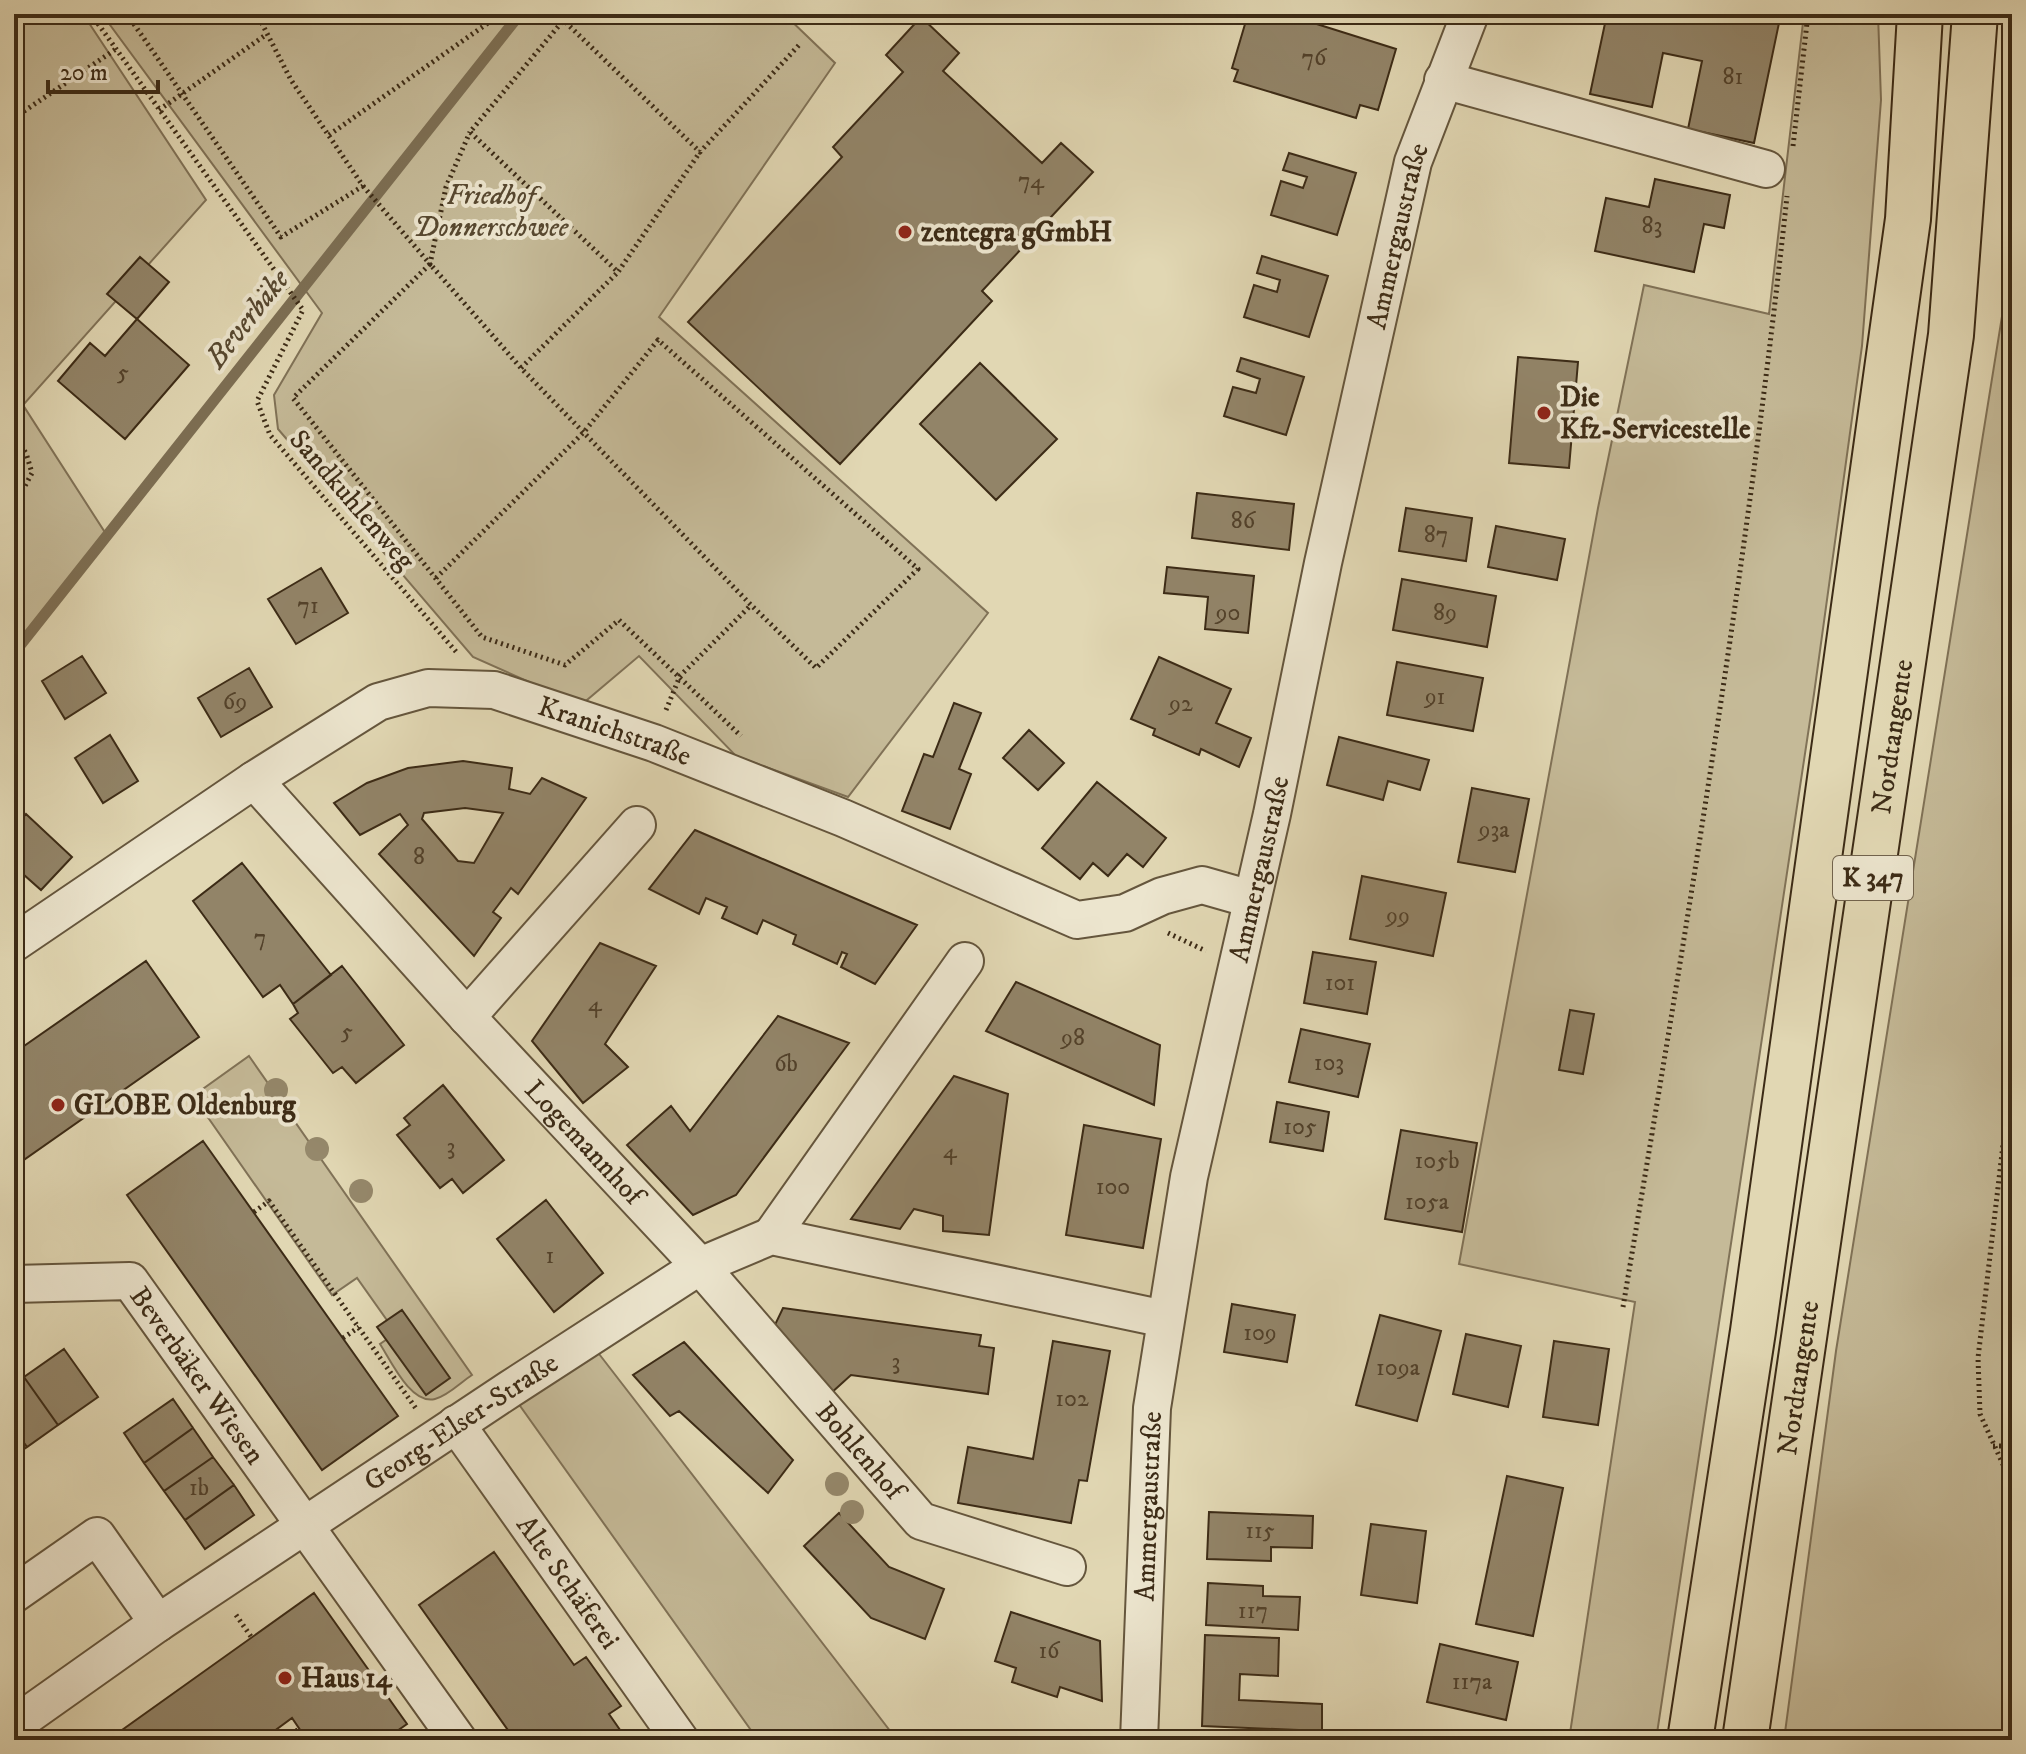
<svg xmlns="http://www.w3.org/2000/svg" width="2026" height="1754" viewBox="0 0 2026 1754" font-family="'IM FELL DW Pica',serif">
<style>
.green{fill:#c5ba98;stroke:#807257;stroke-width:2}
.lines{fill:none;stroke-linecap:round;stroke-linejoin:round}
.stream{stroke:#7d6f54;stroke-width:11}
.building{fill:#928468;stroke:#3c2b16;stroke-width:2;fill-rule:evenodd}
.minor-casing{stroke:#65563d;stroke-width:40}
.highway-casing{stroke:#3c2b16;stroke-width:48}
.path{stroke:#3c2b16;stroke-width:5;stroke-dasharray:2 4;stroke-linecap:butt}
.minor{stroke:#ece5ce;stroke-width:36}
.highway{stroke:#e1d7b3;stroke-width:44}
.tree{fill:#95886b}
.poi-dot{fill:#8f2418;stroke:#ece5ce;stroke-width:3}
.labels{text-anchor:middle;dominant-baseline:central;stroke-width:8;stroke-linejoin:round;paint-order:stroke}
.number-label{font-size:24px;fill:#52412a}
.shield{fill:#ece5ce;stroke:#71634d;stroke-width:2}
.shield-label{font-size:26px;font-weight:bold;fill:#3c2b16}
.park-label{font-size:28px;font-style:italic;fill:#574830;stroke:#ece5ce}
.poi-label{font-size:28px;font-weight:bold;fill:#3c2b16;stroke:#ece5ce;text-anchor:start}
.street-label{font-size:28px;fill:#3c2b16;stroke:#ece5ce}
.water-label{font-size:30px;font-style:italic;fill:#574830;stroke:#ece5ce}
</style>
<rect width="100%" height="100%" fill="#e1d7b3"/>
<filter id="stains"><feTurbulence type="fractalNoise" baseFrequency=".0025" numOctaves="4"/><feColorMatrix values="0 0 0 0 .2 0 0 0 0 .09 0 0 0 0 .02 0 0 0 .5 -.17"/></filter>
<radialGradient id="worn" r=".72"><stop offset=".6" stop-color="#630" stop-opacity="0"/><stop offset="1" stop-color="#630" stop-opacity=".3"/></radialGradient>
<path class="green" d="M14,14H83L206,200L23,405L106,534L14,647Z
M102,14H784L835,63L659,317L988,613L848,797L736,756L639,656L581,705L473,657L278,429L274,395L322,313Z
M1804,14H1878L1881,100L1862,346L1814,694L1656,1740H1569L1635,1302L1459,1264L1598,508L1644,285L1769,314Z
M2012,185V1740H1784L1836,1351L2004,304Z
M249,1056L472,1375C461,1382 448,1396 435,1399C411,1405 391,1361 380,1344L396,1333L357,1278L332,1295L193,1096Z
M596,1350L861,1693L897,1740H758L518,1403Z"/>
<g class="lines">
<path class="stream" d="M14,653L520,14"/>
</g>
<path class="building" d="M815,14H843L818,22Z
M1248,14H1285L1396,49L1378,110L1360,105L1356,118L1234,81L1238,70L1232,68Z
M1607,14H1734L1779,23L1754,143L1688,129L1702,61L1663,53L1652,107L1590,94Z
M921,17L959,53L943,71L1042,163L1061,143L1093,172L982,291L992,301L840,464L688,322L842,157L833,147L903,72L886,55Z
M1289,153L1356,173L1337,235L1271,215L1281,181L1303,188L1307,177L1283,170Z
M1655,179L1730,195L1724,228L1704,224L1694,272L1595,251L1606,198L1649,207Z
M1262,256L1328,276L1309,337L1244,317L1254,285L1277,292L1280,280L1257,273Z
M140,257L169,282L137,319L107,294Z
M137,319L189,365L125,439L58,381L90,343L105,356Z
M1518,357L1578,362L1569,468L1509,463Z
M1241,358L1304,377L1286,435L1224,416L1233,387L1256,393L1260,379L1237,371Z
M980,363L1057,439L996,500L920,424Z
M1197,493L1294,504L1289,550L1192,538Z
M1406,508L1472,518L1466,561L1399,551Z
M1496,526L1565,539L1557,580L1488,567Z
M1167,567L1254,576L1248,633L1205,629L1208,597L1164,593Z
M321,568L348,613L296,644L268,599Z
M1402,579L1496,596L1487,647L1393,630Z
M82,656L106,693L65,719L42,681Z
M1159,657L1231,689L1216,723L1251,738L1239,767L1201,749L1199,755L1153,735L1155,729L1131,719Z
M1397,662L1483,678L1473,731L1387,715Z
M249,668L272,707L221,737L198,698Z
M954,703L981,713L959,769L971,774L950,829L902,811L924,754L933,757Z
M1029,730L1064,763L1038,790L1003,758Z
M110,735L138,781L103,803L75,758Z
M1339,737L1429,760L1420,790L1388,781L1383,800L1327,785Z
M463,761L512,768L509,789L530,794L542,778L586,798L518,894L511,888L493,912L501,918L474,956L379,854L408,825L400,814L360,835L334,803L367,783L408,768ZM465,808L503,813L474,863L458,861L422,819L424,813Z
M1097,782L1166,838L1143,867L1127,854L1108,876L1093,863L1080,879L1042,848Z
M1472,788L1529,799L1515,872L1458,862Z
M26,814L72,857L41,890L14,866V827Z
M695,830L758,857L917,925L875,984L841,967L847,954L842,952L837,964L793,944L796,935L763,920L757,934L722,918L727,907L706,898L699,914L649,889Z
M242,863L331,975L293,1004L280,985L263,997L193,901Z
M1362,876L1446,893L1433,956L1350,939Z
M600,943L656,966L605,1044L628,1067L583,1103L532,1041Z
M1313,952L1376,962L1367,1014L1304,1003Z
M146,961L199,1037L18,1164L14,1158V1053Z
M342,966L404,1045L356,1083L342,1067L333,1073L290,1019L298,1013L293,1004Z
M1016,982L1160,1045L1154,1105L986,1031Z
M1570,1010L1594,1014L1583,1074L1559,1070Z
M778,1016L849,1043L736,1195L693,1215L627,1145L671,1106L690,1131Z
M1301,1029L1370,1044L1358,1097L1289,1082Z
M954,1076L1008,1094L989,1235L943,1231V1216L914,1209L900,1229L851,1219Z
M443,1085L504,1160L463,1193L452,1179L440,1188L397,1135L410,1125L404,1118Z
M1277,1102L1329,1112L1323,1151L1270,1142Z
M1084,1125L1161,1139L1143,1248L1066,1235Z
M1401,1130L1477,1143L1462,1232L1385,1219Z
M203,1141L398,1416L322,1470L127,1195Z
M546,1200L603,1273L554,1312L497,1239Z
M1232,1304L1295,1315L1287,1362L1224,1352Z
M783,1308L981,1335L979,1346L994,1348L988,1394L851,1375L830,1394L772,1331Z
M402,1310L450,1378L426,1395L377,1327Z
M1380,1315L1441,1331L1417,1421L1356,1405Z
M1466,1334L1521,1346L1508,1407L1453,1394Z
M1053,1341L1110,1351L1087,1481L1079,1480L1071,1523L958,1503L968,1447L1033,1459Z
M1554,1341L1609,1349L1598,1425L1543,1417Z
M684,1342L793,1460L768,1493L679,1411L670,1416L633,1375Z
M64,1349L98,1397L58,1425L24,1377Z
M24,1377L58,1425L27,1447L14,1429V1385Z
M173,1399L193,1428L144,1463L124,1433Z
M193,1428L213,1457L164,1491L144,1463Z
M14,1429L27,1447L14,1456Z
M213,1457L234,1485L185,1520L164,1491Z
M1507,1476L1563,1488L1533,1636L1476,1624Z
M234,1485L254,1515L205,1549L185,1520Z
M1209,1512L1313,1516L1312,1548L1271,1547V1561L1207,1559Z
M839,1513L889,1567L944,1589L925,1639L871,1618L804,1546Z
M1371,1524L1426,1531L1417,1603L1361,1595Z
M494,1552L574,1665L586,1657L621,1706L609,1714L627,1740H515L419,1605Z
M1208,1583L1263,1586V1596L1300,1597L1298,1630L1206,1625Z
M314,1593L407,1724L384,1740H307L292,1718L262,1740H108Z
M1011,1612L1100,1641L1102,1701L1060,1687L1057,1697L1012,1682L1016,1668L995,1661Z
M1205,1635L1279,1638L1278,1676L1240,1674L1239,1700L1322,1704V1731L1202,1726Z
M1440,1644L1518,1662L1506,1720L1427,1702Z"/>
<g class="lines">
<defs>
<g id="minor">
<path d="M1443,80L1766,169"/>
<path id="s1" d="M254,780L467,1017L700,1266L921,1521L1067,1567"/>
<path id="s2" d="M14,943L254,780L378,702L428,688L494,690L654,743L843,818L1077,920L1125,913L1162,896L1202,885L1251,899"/>
<path d="M467,1017L637,825"/>
<path d="M771,1236L965,961"/>
<path id="s3" d="M14,1284L130,1281L458,1740"/>
<path id="s4" d="M456,1424L680,1740"/>
<path d="M14,1594L97,1536L158,1623"/>
<path id="s5" d="M14,1725L158,1623L510,1389L700,1266L771,1236L1165,1319"/>
<path id="s6" d="M1139,1740L1152,1408L1189,1177L1272,814L1323,563L1413,162L1470,14"/>
</g>
<g id="highway">
<path d="M1690,1740L1753,1331L1908,219L1920,14"/>
<path id="s7" d="M1745,1740L1951,335L1975,14"/>
</g>
</defs>
<use href="#minor" class="minor-casing"/>
<use href="#highway" class="highway-casing"/>
<path class="path" d="M91,14L303,310L257,401L270,435L458,654
M127,14L281,237L363,186L291,80L257,14
M557,14L700,152L800,44
M562,22L470,132L618,272L700,152
M159,110L267,34
M14,118L116,49
M329,135L488,23V14
M1793,146L1808,14
M363,186L430,264L446,187L470,132
M521,368L618,272
M14,436L26,453L32,473L25,486L14,494
M436,578L584,432L658,340L918,569L816,668L751,605
M666,710L680,676L751,605L521,368L430,264L293,398L482,637L565,665L619,620L741,736
M1168,933L1206,951
M2012,1068L1978,1358L1980,1414L2012,1484
M254,1212L269,1201L417,1410
M1623,1307C1685,937 1747,569 1787,196
M343,1338L359,1327
M1993,1446H2012
M236,1615L252,1638
M297,1740L293,1733L299,1729
M2006,1740L2012,1729"/>
<use href="#minor" class="minor"/>
<use href="#highway" class="highway"/>
</g>
<g class="tree">
<circle cx="276" cy="1090" r="12"/>
<circle cx="317" cy="1149" r="12"/>
<circle cx="361" cy="1191" r="12"/>
<circle cx="837" cy="1484" r="12"/>
<circle cx="852" cy="1512" r="12"/>
</g>
<g class="poi-dot">
<circle cx="905" cy="232" r="8"/>
<circle cx="1544" cy="413" r="8"/>
<circle cx="58" cy="1105" r="8"/>
<circle cx="285" cy="1678" r="8"/>
</g>
<g class="labels">
<g class="number-label">
<text x="1314" y="58">76</text>
<text x="1733" y="77">81</text>
<text x="1031" y="181">74</text>
<text x="1652" y="226">83</text>
<text x="123" y="373">5</text>
<text x="1243" y="521">86</text>
<text x="1436" y="535">87</text>
<text x="308" y="606">71</text>
<text x="1228" y="613">90</text>
<text x="1445" y="613">89</text>
<text x="1435" y="697">91</text>
<text x="235" y="702">69</text>
<text x="1181" y="704">92</text>
<text x="1494" y="830">93a</text>
<text x="419" y="857">8</text>
<text x="1398" y="916">99</text>
<text x="260" y="938">7</text>
<text x="1340" y="983">101</text>
<text x="595" y="1004">4</text>
<text x="347" y="1032">5</text>
<text x="1073" y="1038">98</text>
<text x="1329" y="1063">103</text>
<text x="786" y="1064">6b</text>
<text x="1300" y="1127">105</text>
<text x="451" y="1147">3</text>
<text x="950" y="1151">4</text>
<text x="1437" y="1161">105b</text>
<text x="1113" y="1187">100</text>
<text x="1427" y="1202">105a</text>
<text x="550" y="1256">1</text>
<text x="1260" y="1333">109</text>
<text x="896" y="1362">3</text>
<text x="1398" y="1368">109a</text>
<text x="1072" y="1399">102</text>
<text x="199" y="1488">1b</text>
<text x="1260" y="1531">115</text>
<text x="1253" y="1611">117</text>
<text x="1049" y="1651">16</text>
<text x="1472" y="1682">117a</text>
</g>
<rect class="shield" x="1833" y="856" width="80" height="44" rx="6"/>
<g class="shield-label">
<text x="1873" y="878">K 347</text>
</g>
<g class="park-label">
<text x="491" y="195">Friedhof<tspan x="491" dy="32">Donnerschwee</tspan></text>
</g>
<g class="poi-label">
<text x="921" y="232">zentegra gGmbH</text>
<text x="1560" y="397">Die<tspan x="1560" dy="32">Kfz-Servicestelle</tspan></text>
<text x="74" y="1105">GLOBE Oldenburg</text>
<text x="301" y="1678">Haus 14</text>
</g>
<g class="street-label">
<text stroke="none"><textPath href="#s6" startOffset="1530">Ammergaustraße</textPath></text>
<text transform="translate(352 500) rotate(49)">Sandkuhlenweg</text>
<text stroke="none"><textPath href="#s2" startOffset="682">Kranichstraße</textPath></text>
<text stroke="none"><textPath href="#s7" startOffset="1014">Nordtangente</textPath></text>
<text stroke="none"><textPath href="#s6" startOffset="882">Ammergaustraße</textPath></text>
<text stroke="none"><textPath href="#s1" startOffset="490">Logemannhof</textPath></text>
<text stroke="none"><textPath href="#s3" startOffset="232">Beverbäker Wiesen</textPath></text>
<text stroke="none"><textPath href="#s7" startOffset="366">Nordtangente</textPath></text>
<text stroke="none"><textPath href="#s5" startOffset="540">Georg-Elser-Straße</textPath></text>
<text stroke="none"><textPath href="#s1" startOffset="904">Bohlenhof</textPath></text>
<text stroke="none"><textPath href="#s6" startOffset="234">Ammergaustraße</textPath></text>
<text stroke="none"><textPath href="#s4" startOffset="194">Alte Schäferei</textPath></text>
</g>
<g class="water-label">
<text transform="translate(248 319) rotate(-52)">Beverbäke</text>
</g>
</g>
<rect width="2026" height="1754" fill="none" stroke="#e1d7b3" stroke-width="48"/>
<rect x="16" y="16" width="1994" height="1722" fill="none" stroke="#3c2b16" stroke-width="4"/>
<rect x="24" y="24" width="1978" height="1706" fill="none" stroke="#3c2b16" stroke-width="2"/>
<path d="M48 80v12h110v-12" fill="none" stroke="#3c2b16" stroke-width="4"/>
<text x="60" y="80" font-size="24" fill="#3c2b16" stroke="#ece5ce" stroke-width="6" paint-order="stroke">20 m</text>
<rect width="100%" height="100%" filter="url(#stains)"/>
<rect width="100%" height="100%" fill="url(#worn)"/>
</svg>
